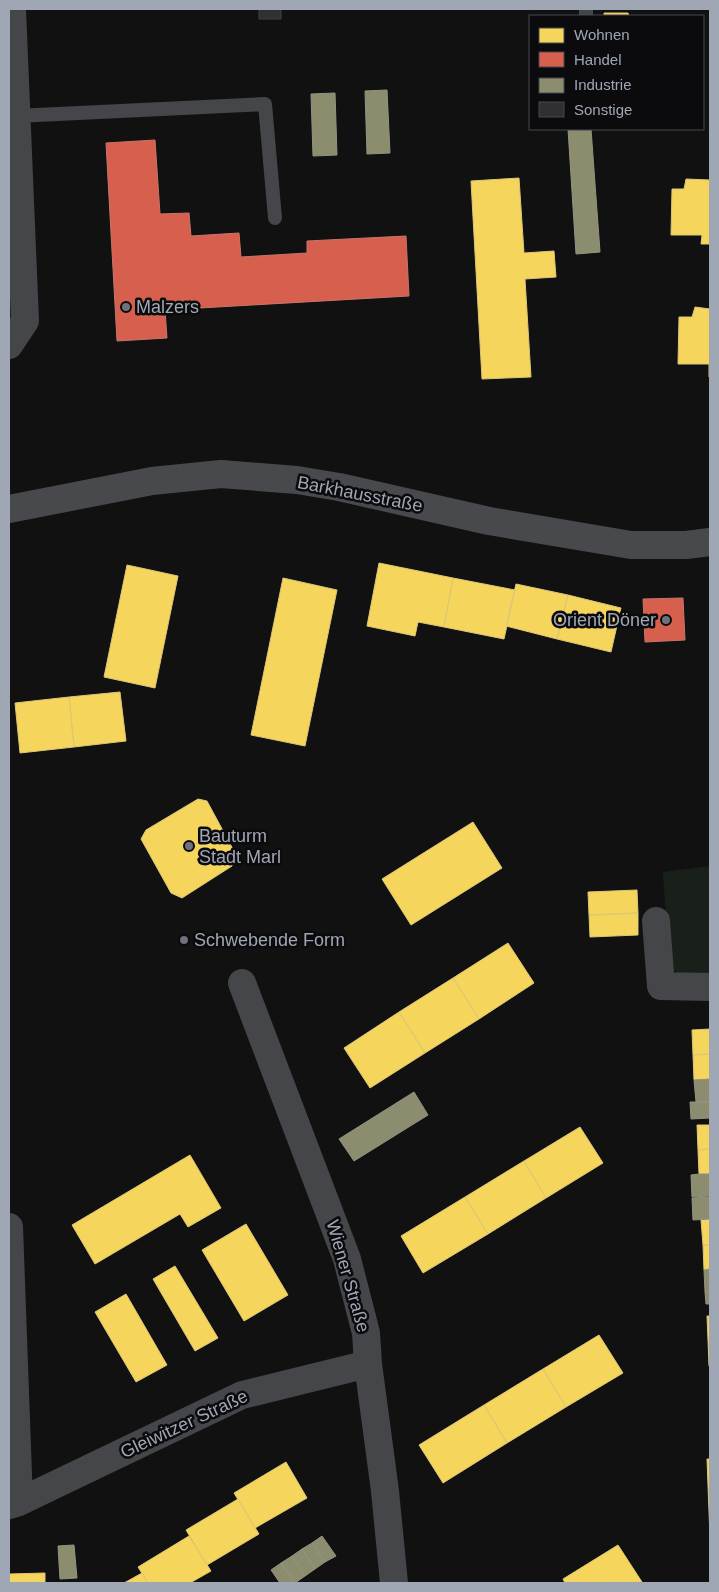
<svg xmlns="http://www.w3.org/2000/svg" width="719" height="1592" viewBox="0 0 719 1592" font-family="Helvetica,sans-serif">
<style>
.green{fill:#19201a}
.homes{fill:#f6d55c;stroke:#dcc776}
.shops{fill:#d6604d;stroke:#c6756c}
.industry{fill:#8c8c6e;stroke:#929483}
.building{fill:#303032;stroke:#3f4145}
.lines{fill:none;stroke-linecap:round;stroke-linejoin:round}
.service{stroke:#45464a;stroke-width:14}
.minor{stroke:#45464a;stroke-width:28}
.primary{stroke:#48494c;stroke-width:28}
.poi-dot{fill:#6e727b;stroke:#0b0b0d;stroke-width:2}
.labels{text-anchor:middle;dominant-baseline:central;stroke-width:5;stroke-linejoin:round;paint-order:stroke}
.poi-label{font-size:18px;fill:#a0a7b4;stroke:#0b0b0d;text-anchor:start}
.street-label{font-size:18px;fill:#a0a7b4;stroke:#0b0b0d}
</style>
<rect width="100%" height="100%" fill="#111"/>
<path class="green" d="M710,866V973L679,974L669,966L663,872Z"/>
<path class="homes" d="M604,13H628L629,16H604Z
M519,178L524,253L554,251L556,277L525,279L531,377L482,379L471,181Z
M686,179L710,180V244H701L702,235H671L672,189H684Z
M695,307L710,309V377H709V364H678L679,317H692Z
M379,563L453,578L444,627L418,622L415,636L367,626Z
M127,565L178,576L155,688L104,677Z
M283,578L337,590L305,746L251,735Z
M453,578L515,590L504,639L444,627Z
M516,584L568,595L557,639L506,626Z
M568,595L621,608L611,652L557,639Z
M120,692L126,741L74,747L69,697Z
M69,697L74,747L20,753L15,703Z
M198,799L207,801L235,853L232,866L182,898L171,893L141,839L146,830Z
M473,822L502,868L411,925L382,879Z
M637,890L638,913L589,915L588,892Z
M638,913V935L590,937L589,915Z
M508,943L534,983L479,1019L453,978Z
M453,978L479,1019L425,1053L399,1012Z
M399,1012L425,1053L370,1088L344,1048Z
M710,1029V1054L693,1055L692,1030Z
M710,1054V1079L694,1080L693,1055Z
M697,1125H710V1149L698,1150Z
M580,1127L603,1163L546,1198L524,1161Z
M710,1149V1174H699L698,1150Z
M190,1155L221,1208L188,1227L180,1214L95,1264L72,1225Z
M524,1161L546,1198L488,1234L465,1197Z
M465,1197L488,1234L423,1273L401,1236Z
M710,1219V1245H703L701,1220Z
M246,1224L288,1295L244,1321L202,1250Z
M703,1245H710V1269L704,1270Z
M175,1266L218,1338L195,1351L153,1279Z
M126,1294L167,1365L136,1382L95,1312Z
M707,1316H710V1340H708Z
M599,1335L623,1373L566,1407L543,1369Z
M708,1340H710V1365L709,1366Z
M543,1369L566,1407L507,1443L484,1405Z
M484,1405L507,1443L443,1483L419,1445Z
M707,1459H710V1537Z
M286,1462L307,1498L255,1528L234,1493Z
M238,1499L259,1534L207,1565L186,1530Z
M189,1536L211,1571L190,1583H148L138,1567Z
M618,1545L642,1582L565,1583L563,1579Z
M45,1573V1583H9V1574Z
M142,1573L148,1583H124Z"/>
<path class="shops" d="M155,140L160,214L189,213L191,236L239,233L241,257L307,253V241L406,236L409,296L165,310L167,338L117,341L106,143Z
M683,598L685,640L645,642L643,599Z"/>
<path class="industry" d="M387,90L390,153L367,154L365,91Z
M335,93L337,155L313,156L311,94Z
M568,129H591L600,252L576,254Z
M710,1079V1102H696L694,1080Z
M414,1092L428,1115L354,1161L339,1139Z
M690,1102H710V1118L691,1119Z
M699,1174H710V1196L692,1197L691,1175Z
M710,1197V1219L693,1220L692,1198Z
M710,1269V1291L705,1292L704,1270Z
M705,1292H710V1304H706Z
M322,1536L336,1556L325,1562L312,1543Z
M312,1543L325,1562L315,1569L302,1549Z
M74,1545L77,1578L60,1579L58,1546Z
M302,1549L315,1569L305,1576L292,1556Z
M292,1556L305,1576L295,1583L281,1563Z
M281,1563L295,1583H280L271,1570Z"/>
<path class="building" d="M259,9H281V19H259Z"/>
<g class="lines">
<path class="service" d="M586,16V9
M16,116L265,104L275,218"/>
<path class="minor" d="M9,345L25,321L12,9
M656,921L661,986L710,987
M242,983L347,1259L366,1333L368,1364L385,1491L394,1583
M9,1227L19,1502
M9,1505L19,1502L242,1395L368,1364"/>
<path class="primary" d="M9,509L152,481L221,474L297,480L339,487L489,521L631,545H686L710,542"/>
</g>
<g class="poi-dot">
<circle cx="126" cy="307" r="5"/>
<circle cx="666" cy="620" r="5"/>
<circle cx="189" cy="846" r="5"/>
<circle cx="184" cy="940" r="5"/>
</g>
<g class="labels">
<g class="poi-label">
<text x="136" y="307">Malzers</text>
<text x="656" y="620" text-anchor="end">Orient Döner</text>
<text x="199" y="836">Bauturm<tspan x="199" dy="21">Stadt Marl</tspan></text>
<text x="194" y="940">Schwebende Form</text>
</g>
<g class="street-label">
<text transform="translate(360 494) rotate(11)">Barkhausstraße</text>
<text transform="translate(348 1276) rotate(74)">Wiener Straße</text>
<text transform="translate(184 1424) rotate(-25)">Gleiwitzer Straße</text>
</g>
</g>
<rect width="719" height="1592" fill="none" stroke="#a0a7b4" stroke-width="20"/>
<rect x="529" y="15" width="175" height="115" fill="#0b0b0d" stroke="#474950"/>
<rect x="539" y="28" width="25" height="15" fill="#f6d55c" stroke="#474950"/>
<text x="574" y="40" font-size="15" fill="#a0a7b4">Wohnen</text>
<rect x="539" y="52" width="25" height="15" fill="#d6604d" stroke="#474950"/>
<text x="574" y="65" font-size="15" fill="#a0a7b4">Handel</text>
<rect x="539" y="78" width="25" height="15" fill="#8c8c6e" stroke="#474950"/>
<text x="574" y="90" font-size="15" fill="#a0a7b4">Industrie</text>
<rect x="539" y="102" width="25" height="15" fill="#303032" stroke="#474950"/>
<text x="574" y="115" font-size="15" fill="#a0a7b4">Sonstige</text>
</svg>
